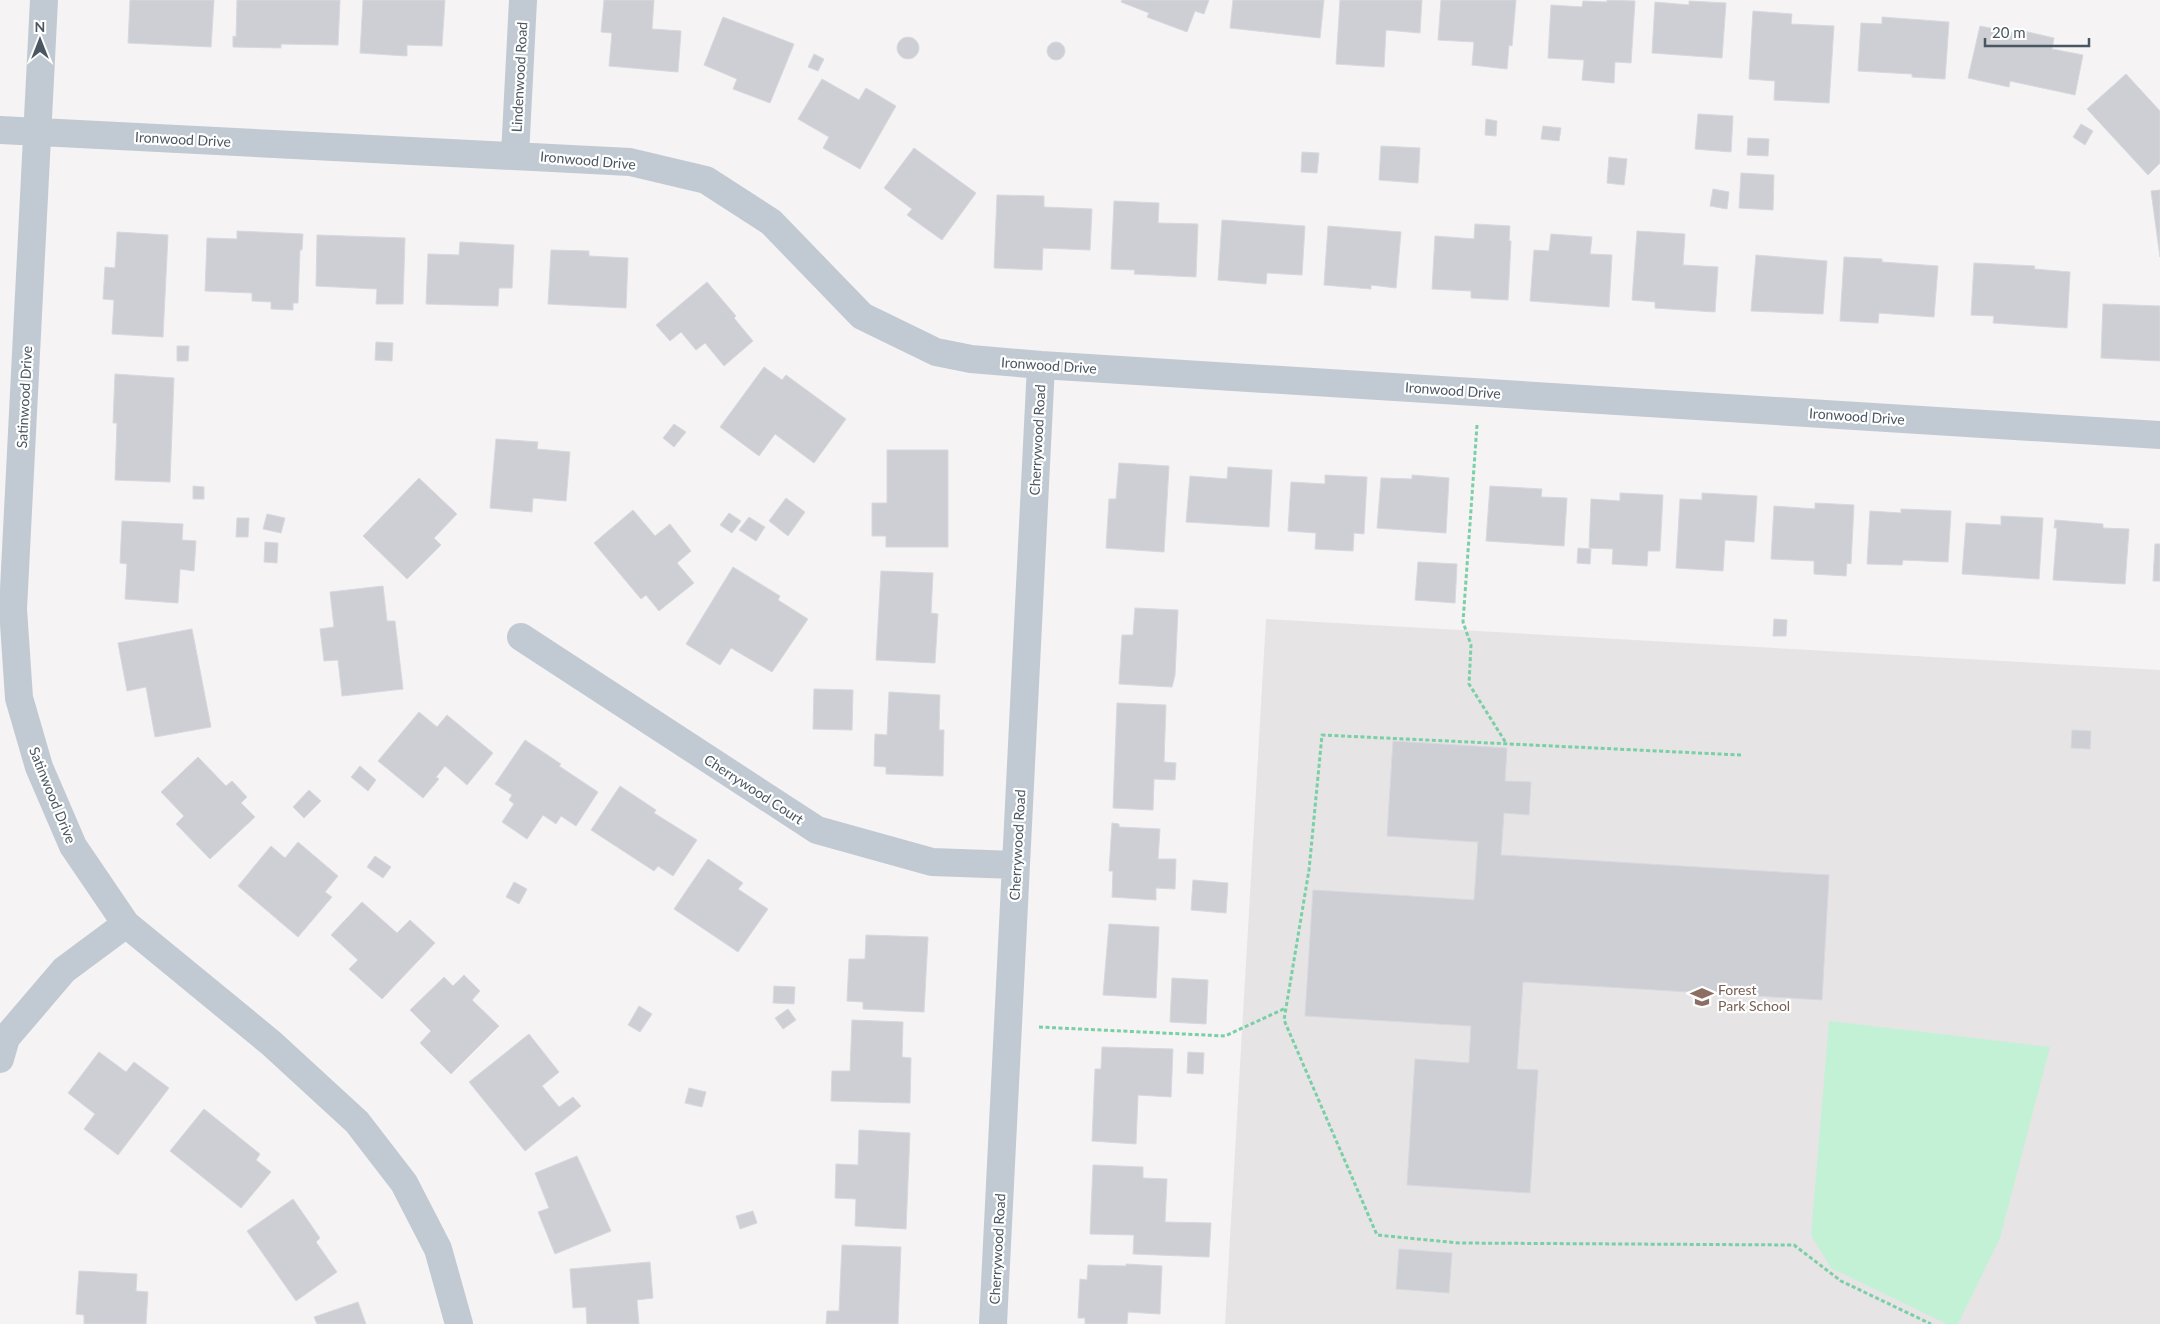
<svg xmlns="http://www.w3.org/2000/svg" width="2160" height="1324" viewBox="0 0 2160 1324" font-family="Lato,sans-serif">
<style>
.education{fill:#e6e4e5}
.green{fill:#c3f1d5}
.building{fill:#cdcfd5;stroke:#d7d9de}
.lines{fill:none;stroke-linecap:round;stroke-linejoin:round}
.path{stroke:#7ad0a6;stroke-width:3;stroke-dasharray:4 2.5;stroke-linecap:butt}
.minor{stroke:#c1cad2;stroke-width:28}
.labels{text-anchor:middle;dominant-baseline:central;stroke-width:4.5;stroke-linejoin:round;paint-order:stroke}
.street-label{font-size:14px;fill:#4a5661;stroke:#fff}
.education-label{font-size:14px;fill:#785e54;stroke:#fff;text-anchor:start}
</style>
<rect width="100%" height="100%" fill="#f5f3f3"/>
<path class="education" d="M1266,619L2160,670V1324H1225Z"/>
<path class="green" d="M1829,1021L2050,1047L2000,1238L1958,1324H1947L1831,1268L1811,1235Z"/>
<path class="building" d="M130,0H214L211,47L128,43Z
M237,0H340L338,45L281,44V48L233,47V36L236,37Z
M363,0H445L442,46L407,45V56L360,53Z
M604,0H654L652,29L681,31L678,72L609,66L612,33L601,32Z
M1122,0H1209L1204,14L1195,11L1187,32L1147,17L1149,13L1121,2Z
M1233,0H1324L1320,38L1230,28Z
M1340,0H1422L1420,33L1386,30L1384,67L1336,64Z
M1441,0H1516L1512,46L1509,45L1507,69L1472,65L1474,42L1438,40Z
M1607,0L1635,1L1631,63L1615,62L1614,83L1582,80L1584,60L1548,58L1551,5L1582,7L1583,1L1607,2Z
M1689,1L1726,3L1722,58L1652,53L1655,2L1689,5Z
M1753,11L1792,14L1791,24L1834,26L1829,103L1774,100L1775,81L1749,79Z
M723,17L794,44L770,103L733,89L737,79L704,65Z
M1882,17L1949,22L1945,79L1912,77V74L1858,71L1861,23L1882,24Z
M1980,26L2014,33L2015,29L2054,38L2052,49L2083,55L2075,95L2010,81L2009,87L1968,78Z
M897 48a11 11 0 1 1 22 0a11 11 0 1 1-22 0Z
M1047 51a9 9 0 1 1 18 0a9 9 0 1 1-18 0Z
M814,54L824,59L818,71L808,67Z
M2126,74L2160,111V163L2148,175L2087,109Z
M822,79L859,100L866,88L896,106L860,169L823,148L829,137L798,119Z
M1698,114L1733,116L1731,152L1695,149Z
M1486,119L1497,121L1496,136L1485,135Z
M2081,124L2093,131L2085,145L2073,137Z
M1543,126L1561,128L1559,141L1541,139Z
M1748,138L1769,139L1768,156L1747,155Z
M1381,146L1420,148L1418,183L1379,180Z
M914,148L976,193L942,240L907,215L912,209L884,188Z
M1302,152L1319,153L1317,173L1301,172Z
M1609,157L1627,159L1624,185L1607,183Z
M1741,173L1774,175L1773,210L1739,208Z
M1713,189L1729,192L1727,209L1710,206Z
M2160,190V257L2151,191Z
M997,195L1044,196V207L1092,209L1090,250L1043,248L1042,270L994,268Z
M1114,201L1159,203L1158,223L1198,224L1196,277L1134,274L1135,270L1111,269Z
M1222,220L1305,226L1302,275L1267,273L1266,284L1218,280Z
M1475,224L1510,226L1509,241H1511L1508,300L1471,298V291L1432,289L1435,236L1474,239Z
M1328,226L1401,232L1396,288L1371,285V289L1324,285Z
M237,231L303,234L302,250H300L298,303H293V310L271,309V302L252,301V293L205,291L207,238L237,239Z
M1637,231L1685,234L1683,265L1718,267L1715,312L1655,308V302L1632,300Z
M117,232L168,235L163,337L112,334L114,300L103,299L105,267L115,268Z
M1551,234L1592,237L1590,254L1612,255L1609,307L1530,301L1534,250L1549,251Z
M317,235L405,238L403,304H376L377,289L316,286Z
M460,242L514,245L512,288H499L498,306L426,304L428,254L459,255Z
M551,250L589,251V256L628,258L626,308L548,304Z
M1756,255L1827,261L1823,314L1751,311Z
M1844,257L1882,259V262L1938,266L1934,317L1879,313L1878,323L1840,321Z
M1974,263L2035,266L2034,269L2070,272L2067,328L1993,323L1994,316L1971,315Z
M707,282L736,316L734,318L753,341L724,366L705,343L696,350L681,332L670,341L656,325Z
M2103,304L2160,306V361L2101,358Z
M376,342L393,343L392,361L375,360Z
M177,346H189L188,361H177Z
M764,367L782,380L786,375L846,419L814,463L775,434L759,456L720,427Z
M115,374L174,378L170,482L115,480L117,423H113Z
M674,424L686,432L674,447L663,438Z
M496,439L538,442L537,449L570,452L566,501L533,498L532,512L490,508Z
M887,450H948V547H886V536H872V503H887Z
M1119,463L1169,466L1164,552L1106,548L1109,499H1116Z
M1228,467L1272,470L1269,527L1186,522L1190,476L1227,479Z
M1325,475L1367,477L1364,534L1354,533L1353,551L1315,549L1316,533L1288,531L1291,482L1325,484Z
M1412,475L1449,478L1446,533L1377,528L1381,478L1412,479Z
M419,478L457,514L434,538L441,545L407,579L363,536Z
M193,486L204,487V499H193Z
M1490,486L1542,489L1541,497L1567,498L1564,546L1486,541Z
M1620,493L1663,495L1660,551H1648L1647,566L1612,564L1613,549L1589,548L1591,499L1620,501Z
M1702,493L1757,496L1754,542L1725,540L1723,571L1676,568L1680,499L1702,500Z
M786,498L805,512L788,536L769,521Z
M1815,503L1854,505L1851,564L1847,563L1846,576L1814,574V561L1771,559L1774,506L1815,509Z
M1901,509L1951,511L1948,562L1903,560L1902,565L1867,564L1870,511L1901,513Z
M633,510L655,536L670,524L691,551L677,563L694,583L659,611L646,595L641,599L594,543Z
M729,513L741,521L732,533L720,525Z
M267,514L285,518L281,533L263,529Z
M2001,516L2043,518L2039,579L1962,574L1966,523L2001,525Z
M749,517L765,527L756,541L739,530Z
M237,518H249L248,537H236Z
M2055,520L2103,524V528L2129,529L2125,584L2053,580L2057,528H2054Z
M122,521L183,524L182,540L196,541L194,571L180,569L178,603L125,599L127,564L120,563Z
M265,542L278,543L277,563L264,562Z
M2155,544H2160V581H2153Z
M1578,548L1591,549L1590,564L1577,563Z
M1418,562L1457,564L1455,603L1415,600Z
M733,567L780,596L778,600L808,619L772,672L731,648L720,665L686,644Z
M881,571L933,573L931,613L938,614L935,663L876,660Z
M383,586L387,621H395L403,689L342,696L338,660L324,661L320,629L334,627L330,592Z
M1135,608L1178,610L1175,675L1172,687L1119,684L1122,635H1133Z
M1774,619L1787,620L1786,636H1773Z
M192,629L211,727L155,737L146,687L127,691L118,643Z
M814,689L853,690L852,730L813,729Z
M889,692L940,695L939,730H944L943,776L886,774V767L874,766L875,734L887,735Z
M1117,703L1166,705L1164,762L1176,763L1175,780L1154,779L1153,810L1113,808Z
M419,712L437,727L447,715L493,753L467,785L445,766L436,777L439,779L423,798L378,761Z
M2072,730L2091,731L2090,749L2071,748Z
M525,740L561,764L559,766L598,792L576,826L561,816L556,824L543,815L527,839L502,822L514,804L509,800L512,795L495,784Z
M1393,741L1507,748L1505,781L1531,782L1529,815L1504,813L1501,855L1829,875L1822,1000L1523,982L1517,1069L1538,1070L1530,1193L1407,1185L1415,1059L1469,1063L1471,1026L1305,1016L1313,890L1474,900L1478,842L1387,836Z
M198,757L226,786L232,781L247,797L241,803L255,817L210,859L176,824L184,816L161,792Z
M360,766L376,780L368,791L351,777Z
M620,786L656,810L654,813L697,840L673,876L658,866L654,871L591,830Z
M309,790L321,801L304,818L293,807Z
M1112,823L1119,824V827L1160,829L1158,859H1176L1175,889L1156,888V900L1112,897L1113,871H1109Z
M298,842L338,876L325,892L332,897L298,937L238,886L271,846L285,858Z
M375,856L391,867L383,878L367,867Z
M708,859L743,883L738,889L768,909L738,952L674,909Z
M1193,880L1228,883L1226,913L1191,910Z
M514,882L527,889L519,904L506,897Z
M362,902L397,933L410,920L435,943L382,999L349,969L358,960L331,935Z
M1109,924L1159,927L1156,998L1103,995Z
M866,935L928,937L924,1012L863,1009V1002L847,1001L849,959H865Z
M464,975L480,991L472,1000L499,1026L451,1074L420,1043L431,1031L410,1010L444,977L453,986Z
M1172,978L1208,980L1206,1024L1170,1022Z
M774,986L795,987L794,1004L773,1003Z
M639,1006L652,1014L640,1032L628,1025Z
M788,1009L796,1020L783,1029L775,1018Z
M852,1020L903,1022L902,1057L911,1058L910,1103L831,1101L832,1071H850Z
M529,1034L559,1072L542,1086L559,1107L573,1097L581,1106L525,1151L469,1082Z
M1102,1047L1173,1049L1171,1097L1138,1095L1136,1144L1092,1141L1095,1069H1101Z
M99,1052L126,1072L134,1062L169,1088L118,1155L84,1129L95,1114L68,1093Z
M1188,1052L1204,1053L1203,1074L1187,1073Z
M689,1088L706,1092L702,1107L685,1103Z
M204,1109L260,1154L256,1160L271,1172L241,1208L170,1151Z
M859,1130L910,1133L906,1229L855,1226L856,1199L835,1198L836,1164L858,1165Z
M577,1156L611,1231L555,1254L538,1212L549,1208L535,1173Z
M1093,1165L1143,1167V1178L1167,1179L1165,1222L1211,1223L1209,1257L1133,1254L1134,1235L1090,1234Z
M293,1199L320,1238L316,1242L337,1272L296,1301L247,1231Z
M753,1211L757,1223L740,1229L736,1216Z
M842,1245L901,1247L898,1324H826L827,1311H839Z
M1399,1249L1452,1253L1449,1293L1396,1289Z
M650,1262L653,1298L637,1300L639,1324H587L586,1307L573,1308L570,1269Z
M1126,1264L1162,1266L1160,1314L1128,1312L1127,1324H1085V1318H1078L1080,1279L1087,1280L1088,1265L1126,1266Z
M79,1271L137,1274L136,1291L148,1292L146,1324H84V1315L76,1314Z
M358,1302L366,1324H317L314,1317Z"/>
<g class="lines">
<path class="path" d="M1477,425L1463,622L1471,645L1469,684L1506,743
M1741,755L1322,735L1309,870L1284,1020L1377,1235L1459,1243L1794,1245L1841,1281L1931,1324
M1039,1027L1225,1036L1286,1008"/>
<path class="minor" d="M44,0L13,609L19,698L39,767L73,846L126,924L271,1043L357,1122L404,1183L438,1249L459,1324
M0,130L630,162L706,180L771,222L862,316L936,352L971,359L1041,365L2160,435
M515,155L523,0
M521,637L817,830L932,862L1015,865
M0,1059L6,1038L64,970L126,924
M993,1324L1041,365"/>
</g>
<defs>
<symbol id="school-bare" viewBox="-9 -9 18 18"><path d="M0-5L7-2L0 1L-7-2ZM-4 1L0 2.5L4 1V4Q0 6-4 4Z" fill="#8d6e63" stroke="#fff" stroke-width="2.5" paint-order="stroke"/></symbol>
</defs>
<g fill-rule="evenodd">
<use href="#school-bare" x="1686" y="981" width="32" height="32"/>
</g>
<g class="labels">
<g class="street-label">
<text transform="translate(519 77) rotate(-87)">Lindenwood Road</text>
<text transform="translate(183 139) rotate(3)">Ironwood Drive</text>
<text transform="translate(588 160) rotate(5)">Ironwood Drive</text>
<text transform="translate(1049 365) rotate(4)">Ironwood Drive</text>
<text transform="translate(1453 390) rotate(4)">Ironwood Drive</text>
<text transform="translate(24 397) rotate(-87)">Satinwood Drive</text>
<text transform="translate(1857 416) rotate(4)">Ironwood Drive</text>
<text transform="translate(1037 440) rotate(-87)">Cherrywood Road</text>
<text transform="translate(754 789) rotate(33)">Cherrywood Court</text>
<text transform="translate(53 795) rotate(68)">Satinwood Drive</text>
<text transform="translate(1017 845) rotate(-87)">Cherrywood Road</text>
<text transform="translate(997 1249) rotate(-87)">Cherrywood Road</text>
</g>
<g class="education-label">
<text x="1718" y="989">Forest<tspan x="1718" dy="16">Park School</tspan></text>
</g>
</g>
<g transform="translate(40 40)" stroke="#ffffff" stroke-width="4" paint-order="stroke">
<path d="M0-4L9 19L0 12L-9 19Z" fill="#4a5661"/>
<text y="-8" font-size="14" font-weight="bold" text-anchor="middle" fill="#4a5661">N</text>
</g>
<path d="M1985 38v8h104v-8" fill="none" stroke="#4a5661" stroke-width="2.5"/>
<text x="1992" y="38" font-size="15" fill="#4a5661" stroke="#ffffff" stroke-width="4" paint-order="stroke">20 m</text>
</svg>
